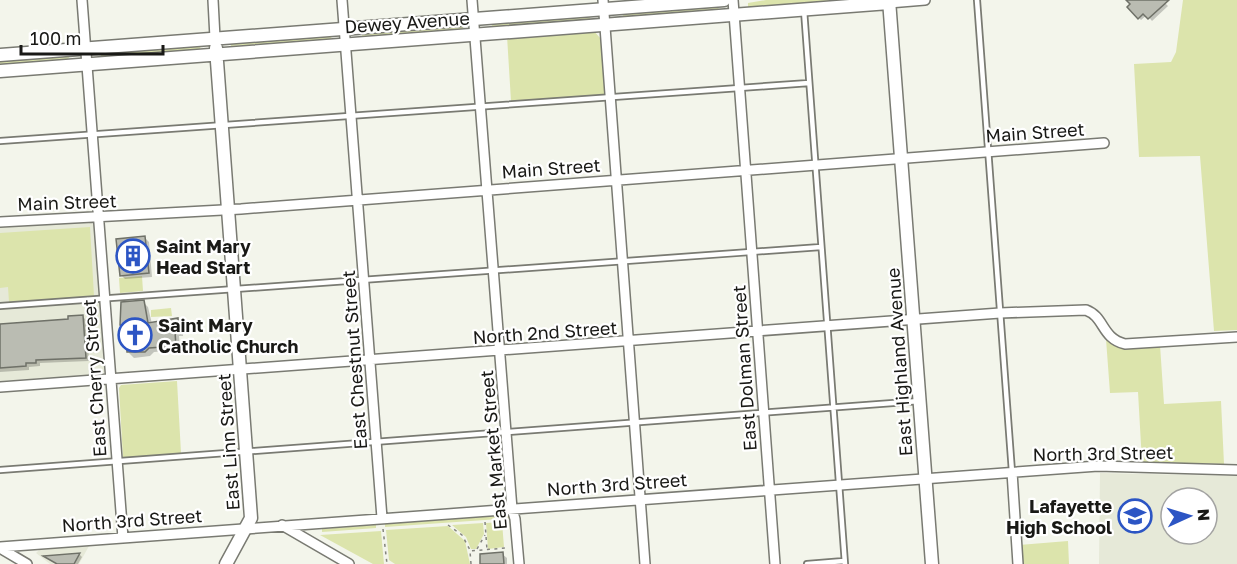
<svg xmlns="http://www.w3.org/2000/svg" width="1237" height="564" viewBox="0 0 1237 564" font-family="'Golos Text',sans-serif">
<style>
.built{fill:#e6e9d8;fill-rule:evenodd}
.green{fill:#dce4ac}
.shadow{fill:#0003}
.building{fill:#babcb2;stroke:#6f7168;stroke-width:1.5}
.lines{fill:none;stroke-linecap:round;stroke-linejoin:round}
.service-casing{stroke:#797a72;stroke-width:8}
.minor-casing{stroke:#797a72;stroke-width:12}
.tertiary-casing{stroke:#797a72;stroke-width:15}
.path{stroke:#84857e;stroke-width:1.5;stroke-dasharray:3 4.5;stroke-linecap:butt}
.service{stroke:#fff;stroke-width:4.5}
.minor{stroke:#fff;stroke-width:9}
.tertiary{stroke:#fff;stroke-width:12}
.labels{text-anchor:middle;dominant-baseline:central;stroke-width:4.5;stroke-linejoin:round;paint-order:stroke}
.street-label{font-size:18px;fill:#191916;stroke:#fff}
.poi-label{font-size:18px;font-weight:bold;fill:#191916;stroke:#fff;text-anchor:start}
</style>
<rect width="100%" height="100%" fill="#f3f5eb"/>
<path class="built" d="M88,221L94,225L105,371L102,374L0,381V227Z
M1100,473L1237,476V564H1099ZM1171,498H1207V534H1171Z
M89,546L79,564H50L36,553L39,550Z"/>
<path class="green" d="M766,0H862L748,7V3Z
M1183,0H1237V330L1214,331L1200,156L1139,157L1134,64L1171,62L1176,52Z
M720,6L717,11L625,18L621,13Z
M591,15L589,21L494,28L490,23Z
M464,25L462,30L362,36V33Z
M593,30L601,39L605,95L511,101L507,36Z
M332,36L330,40L231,46V43Z
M201,46L199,51L101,56V53Z
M71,55L68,59L0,65V59Z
M90,227L94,296L9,302L8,287L0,288V233Z
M142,276L143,291L120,293L119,278Z
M171,308L172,316L151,317V310Z
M1106,339C1120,352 1142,346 1160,345L1164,404L1221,401L1224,464L1142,462L1138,392L1110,393Z
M177,381L181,453L123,458L119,388L121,385Z
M507,515L512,518L385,527V524Z
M502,522L504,547L488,549L486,523Z
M483,523L484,534L476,549H471L466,537L452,525Z
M376,525V528L322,532V529Z
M448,526L465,541L470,564H395L389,560L386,530Z
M381,531L384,564H373L320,535Z
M1068,541L1069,564H1021L1019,545Z"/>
<path class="shadow" d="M1133,0H1162L1168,6L1152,21L1147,15L1141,20L1129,7Z
M145,238L149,242L152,277L125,279L121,275Z
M143,302L148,307L152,324L177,320L182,325L183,336H179L180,350L154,352L150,356L134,358L129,353L127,330L121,324Z
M83,317L87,321L89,361L40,363V366L29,367V370L0,372V325L69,320Z
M502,554L507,558V564H482Z
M80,555L82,557L78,564H58L46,557Z"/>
<path class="building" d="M1126,0H1169L1148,19L1143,14L1138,19L1127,7L1130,4Z
M145,236L149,273L120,276L116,239Z
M144,300L148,323L178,318L179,332H175L176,346L149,348L145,352H127L125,325H120L121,302Z
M83,315L86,358L36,360V363H26V366L0,368V324L68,319V316Z
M503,552L504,564H480V554Z
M80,553L74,564H57L43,556Z"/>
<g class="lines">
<defs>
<path id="service" d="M977,0L1012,472
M804,10L845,564
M0,141L809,83
M0,306L821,247
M0,470L920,401
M807,564L844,561"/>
<path id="minor" d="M82,0L123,538
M213,0L215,38
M342,0L382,518
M472,0L512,509L515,519L519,564
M603,0L645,564
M733,0L775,564
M889,3L925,0
M0,222L241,209L1104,143
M0,387L1000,313L1086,310C1105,317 1101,338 1125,344L1237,337
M1012,472L1018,564
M282,525L349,564
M0,547L1098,466L1237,470
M0,548L27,564"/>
<path id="tertiary" d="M889,0L932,564
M216,48L251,518L226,564
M0,55L724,0
M0,71L889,3"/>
</defs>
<use href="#service" class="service-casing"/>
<use href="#minor" class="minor-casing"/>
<use href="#tertiary" class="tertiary-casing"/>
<path class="path" d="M485,522L487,550
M448,525L462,535L470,550
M383,529L387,564
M477,549L485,535
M471,564L470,551L505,548"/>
<use href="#service" class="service"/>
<use href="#minor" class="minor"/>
<use href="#tertiary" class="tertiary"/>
</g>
<defs>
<symbol id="building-ring" viewBox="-11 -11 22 22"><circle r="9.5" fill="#fff" stroke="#2c55c4" stroke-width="1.5"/><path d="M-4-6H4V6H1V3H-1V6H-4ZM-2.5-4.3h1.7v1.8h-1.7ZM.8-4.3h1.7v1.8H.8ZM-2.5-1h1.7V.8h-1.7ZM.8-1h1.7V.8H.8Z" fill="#2c55c4"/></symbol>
<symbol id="church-ring" viewBox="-11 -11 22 22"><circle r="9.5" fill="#fff" stroke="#2c55c4" stroke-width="1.5"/><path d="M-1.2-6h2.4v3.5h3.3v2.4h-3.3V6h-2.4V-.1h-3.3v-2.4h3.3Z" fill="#2c55c4"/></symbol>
<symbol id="school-ring" viewBox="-11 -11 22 22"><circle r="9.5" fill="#fff" stroke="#2c55c4" stroke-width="1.5"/><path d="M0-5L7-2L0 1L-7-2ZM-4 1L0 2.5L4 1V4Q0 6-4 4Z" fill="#2c55c4"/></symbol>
</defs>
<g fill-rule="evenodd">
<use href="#building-ring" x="114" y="237" width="38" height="38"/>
<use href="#church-ring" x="116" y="316" width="38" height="38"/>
<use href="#school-ring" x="1116" y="497" width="38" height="38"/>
</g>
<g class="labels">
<g class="street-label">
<text transform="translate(407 22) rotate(-4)">Dewey Avenue</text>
<text transform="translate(1035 132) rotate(-4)">Main Street</text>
<text transform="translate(551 168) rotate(-4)">Main Street</text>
<text transform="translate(67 202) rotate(-2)">Main Street</text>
<text transform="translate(545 332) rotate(-4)">North 2nd Street</text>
<text transform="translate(354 360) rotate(-94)">East Chestnut Street</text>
<text transform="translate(899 362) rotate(-94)">East Highland Avenue</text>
<text transform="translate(744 368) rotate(-94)">East Dolman Street</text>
<text transform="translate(94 378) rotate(-94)">East Cherry Street</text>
<text transform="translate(228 442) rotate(-94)">East Linn Street</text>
<text transform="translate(493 450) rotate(-95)">East Market Street</text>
<text transform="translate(1103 453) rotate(-1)">North 3rd Street</text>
<text transform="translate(617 484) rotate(-4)">North 3rd Street</text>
<text transform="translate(132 520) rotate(-4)">North 3rd Street</text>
</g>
<g class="poi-label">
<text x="156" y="246">Saint Mary<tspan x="156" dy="21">Head Start</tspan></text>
<text x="158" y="325">Saint Mary<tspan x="158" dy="21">Catholic Church</tspan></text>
<text x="1112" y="506" text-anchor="end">Lafayette<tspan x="1112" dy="21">High School</tspan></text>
</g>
</g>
<g transform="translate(1189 516) rotate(86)"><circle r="28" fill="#ffffff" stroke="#a3a3a2" stroke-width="1.5"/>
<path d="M0-4.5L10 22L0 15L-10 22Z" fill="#2c55c4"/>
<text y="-9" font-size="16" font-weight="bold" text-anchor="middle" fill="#191916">N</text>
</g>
<path d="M21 45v9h142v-9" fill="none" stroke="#191916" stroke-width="3"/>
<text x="30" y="45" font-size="18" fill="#191916" stroke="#ffffff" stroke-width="4.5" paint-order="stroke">100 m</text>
</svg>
